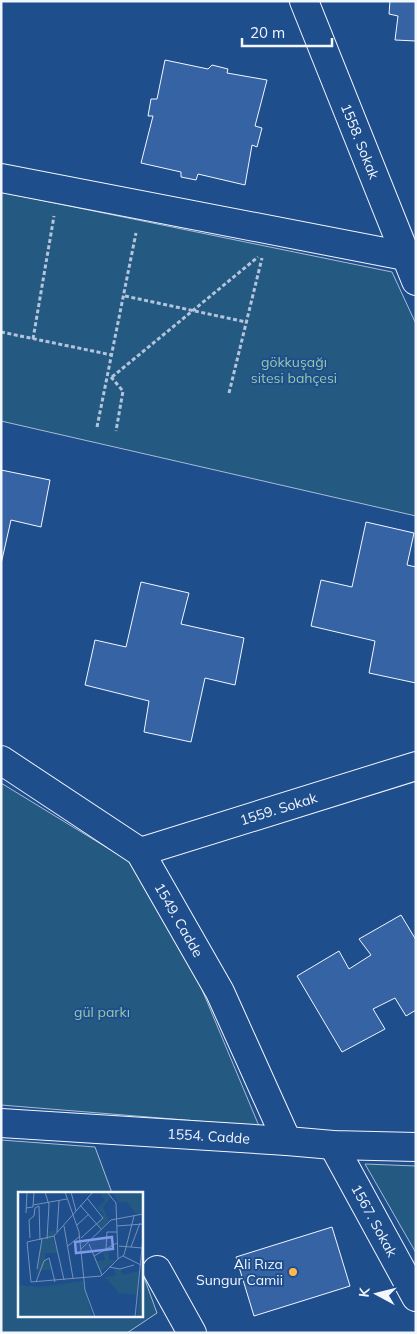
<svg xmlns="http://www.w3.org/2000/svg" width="417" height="1334" viewBox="0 0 417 1334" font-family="Mulish,sans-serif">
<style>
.green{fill:#245a82;stroke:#a8bbd7}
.building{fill:#3563a3;stroke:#f2f6ff}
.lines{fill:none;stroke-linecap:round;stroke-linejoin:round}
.minor-casing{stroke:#f2f6ff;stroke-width:30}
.path{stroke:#b3c4dc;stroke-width:3;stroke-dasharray:4 2.5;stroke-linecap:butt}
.minor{stroke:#1f4e8c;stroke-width:28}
.poi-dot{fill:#ffb74d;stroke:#1f4e8c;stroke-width:2}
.labels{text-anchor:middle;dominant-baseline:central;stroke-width:4;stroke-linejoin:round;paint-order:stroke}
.street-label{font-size:14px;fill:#f2f6ff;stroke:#1f4e8c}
.park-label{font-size:14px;fill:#97c8a6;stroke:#1f4e8c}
.poi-label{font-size:14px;fill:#f2f6ff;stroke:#1f4e8c;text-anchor:end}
.inset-road{fill:none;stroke:#7391ba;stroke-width:1}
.view{fill:#7d9aea;fill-opacity:0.15;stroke:#7d9aea;stroke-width:2.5}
.inset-edge{fill:none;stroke:#f2f6ff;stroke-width:2.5}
</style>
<rect width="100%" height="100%" fill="#1f4e8c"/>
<path class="green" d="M1,192L392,272L416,324V516L1,421Z
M1,783L155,877L259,1126L1,1105Z
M1,1140L95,1147L112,1193H19V1315H141V1269L157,1313L127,1333H1Z
M365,1164L416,1166V1253Z"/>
<path class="building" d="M390,1H416V41L395,40L398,16L389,14Z
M165,60L208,69L212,65L228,69L227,73L267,80L255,126L262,128L257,147L252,145L245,185L198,174L196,180L181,177V172L141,163L153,116H148L151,99H157Z
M1,470L50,480L41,527L11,520L1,564Z
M366,522L414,533L407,565L416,567V683L369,673L375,641L311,626L321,580L352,587Z
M141,582L189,593L181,624L244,638L235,685L205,678L191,742L144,732L149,701L85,685L95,640L126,647Z
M401,915L416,940V1010L406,1016L395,998L373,1009L385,1029L342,1052L297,976L339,951L349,969L371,955L359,939Z
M332,1227L350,1286L254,1316L236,1257Z"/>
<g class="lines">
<defs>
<g id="minor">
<path id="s1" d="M304,1L416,281"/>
<path d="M1,178L405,256"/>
<path id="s2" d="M1,760L140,852L220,992L287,1141"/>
<path id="s3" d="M140,852L416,766"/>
<path id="s4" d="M1,1123L287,1141L333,1145L416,1147"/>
<path id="s5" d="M333,1145L416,1297"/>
<path d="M157,1270L192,1333"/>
</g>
</defs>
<use href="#minor" class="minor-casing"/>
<path class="path" d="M125,296L246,322
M1,332L112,355
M33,339L54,216
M111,377L123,391L116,431
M112,377L258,257
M229,393L262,258
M97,427L136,233"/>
<use href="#minor" class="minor"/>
</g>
<circle class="poi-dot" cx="293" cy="1272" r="5"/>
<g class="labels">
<g class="street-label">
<text stroke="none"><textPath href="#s1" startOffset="151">1558. Sokak</textPath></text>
<text stroke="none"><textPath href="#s3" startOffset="145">1559. Sokak</textPath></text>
<text stroke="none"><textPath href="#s2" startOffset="245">1549. Cadde</textPath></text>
<text stroke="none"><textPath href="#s4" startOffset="208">1554. Cadde</textPath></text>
<text stroke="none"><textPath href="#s5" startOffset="86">1567. Sokak</textPath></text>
</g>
<g class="park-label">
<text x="294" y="362">gökkuşağı<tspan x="294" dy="16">sitesi bahçesi</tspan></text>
<text x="102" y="1012">gül parkı</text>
</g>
<g class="poi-label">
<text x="283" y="1264">Ali Rıza<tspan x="283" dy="16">Sungur Camii</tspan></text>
</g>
</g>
<g transform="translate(18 1192)">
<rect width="125" height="125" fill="#1f4e8c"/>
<path d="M82,0L94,4L85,15L91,29L83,36L80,32L86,23L79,16L87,9ZM94,0H125V21L118,22L109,10H101ZM31,39H38L34,45L40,61H27V68L29,67L34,78H23L18,84L24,48L30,46ZM90,57L91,68H98L83,79L79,69L87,68L85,60ZM125,60V125H119ZM96,77L103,78L104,83L121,79L119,103L101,101L87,85L98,84ZM65,89L74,125H0V93L22,95Z" fill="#245a82"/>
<path class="inset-road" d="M27,0L31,13L29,47M47,0L61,40L67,98L77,125M53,0L58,19M75,0L36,44L9,50L13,90L83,84L100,67L98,11L89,0M15,13L49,7M62,13L83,37M8,16L15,15L16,0M8,21L9,0M59,33L71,22M46,34L55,86M99,34L125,32M39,40L41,9M36,44L46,88M12,46L11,28L16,24L17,16L21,14L22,48M63,46L85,26L69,6M71,52L84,83M50,54L62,44M101,54L124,56M113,55L122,31M63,57L93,28L125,22M88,57L89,40H99M76,64L99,51M105,64L123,73M100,67L106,63L116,24M91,75L102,77L116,73M19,77L24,47M18,90L26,69L31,66L37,90M117,125L125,46"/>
<path class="view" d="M94,45L95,57L58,61L57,50Z"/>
<rect width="125" height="125" class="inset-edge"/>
</g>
<rect width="417" height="1334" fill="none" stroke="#f2f6ff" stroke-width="5"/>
<g transform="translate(377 1294) rotate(277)" stroke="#1f4e8c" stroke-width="4" paint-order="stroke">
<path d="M0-4L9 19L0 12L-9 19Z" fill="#f2f6ff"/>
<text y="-8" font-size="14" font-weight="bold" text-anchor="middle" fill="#f2f6ff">K</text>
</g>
<path d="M242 38v8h90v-8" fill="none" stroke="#f2f6ff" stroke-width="2.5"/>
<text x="250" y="38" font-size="15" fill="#f2f6ff" stroke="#1f4e8c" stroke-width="4" paint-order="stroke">20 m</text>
</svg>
